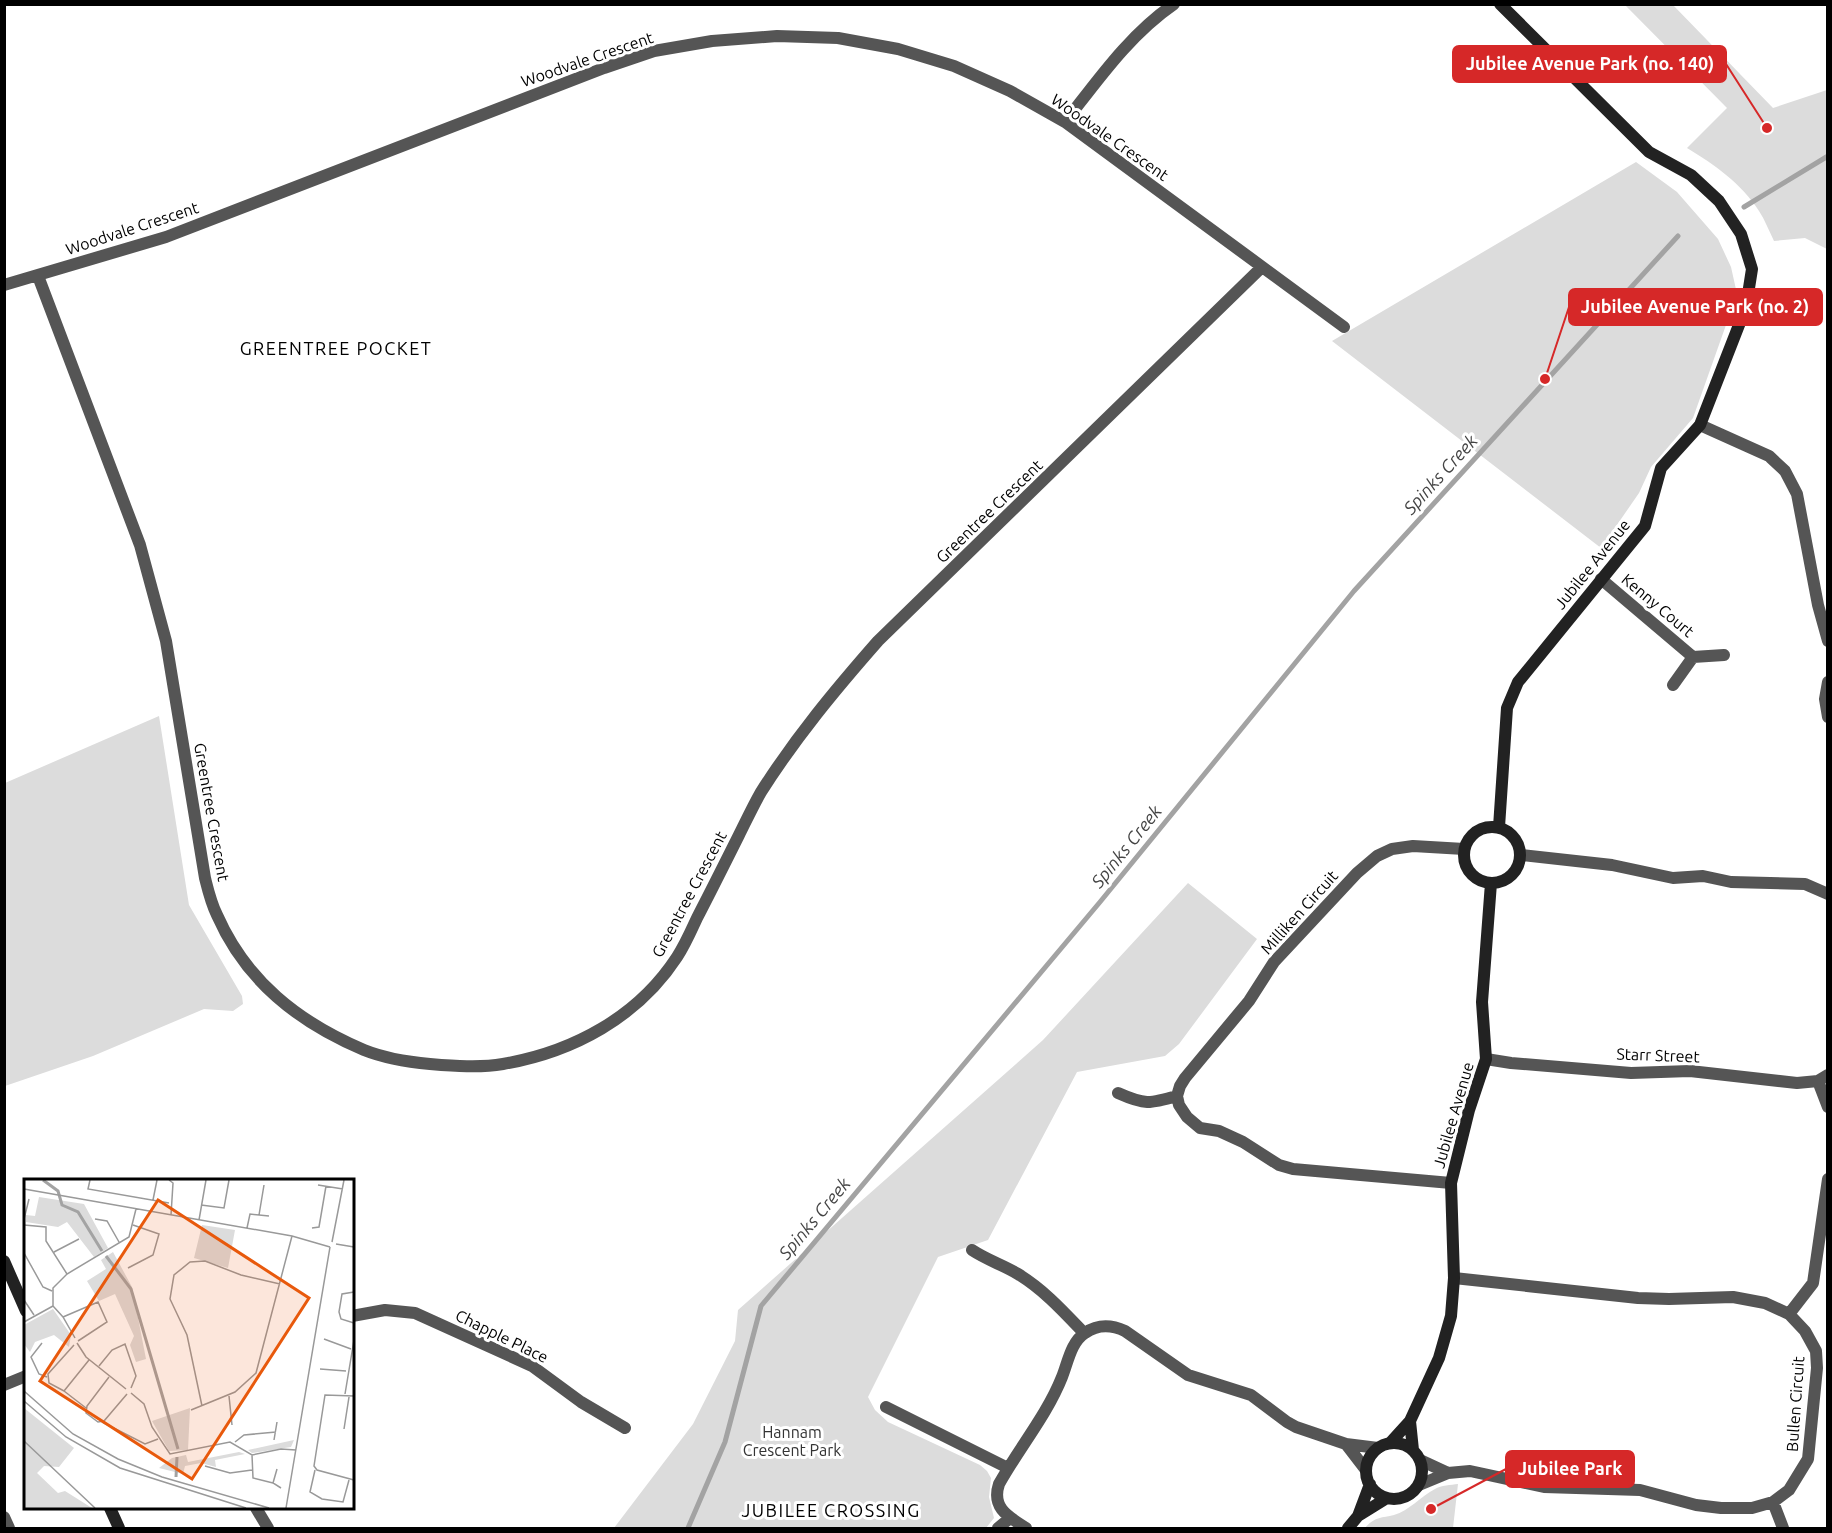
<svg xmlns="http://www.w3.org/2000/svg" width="1832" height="1533" viewBox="0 0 1832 1533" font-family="Ubuntu,sans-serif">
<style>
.green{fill:#dcdcdc}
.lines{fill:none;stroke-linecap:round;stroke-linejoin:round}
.stream{stroke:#a3a3a3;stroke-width:5}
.street{stroke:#555;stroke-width:12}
.secondary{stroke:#222;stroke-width:12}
.labels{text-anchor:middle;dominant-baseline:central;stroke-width:6;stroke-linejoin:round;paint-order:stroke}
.street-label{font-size:16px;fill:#000;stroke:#fff}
.park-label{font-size:16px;fill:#333;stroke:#fff}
.neighbourhood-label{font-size:18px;letter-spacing:1.5px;fill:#000;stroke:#fff}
.water-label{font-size:18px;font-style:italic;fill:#444;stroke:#fff}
.inset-river{fill:none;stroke:#a3a3a3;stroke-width:3}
.inset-road{fill:none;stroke:#999;stroke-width:1.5}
.view{fill:#e8590c;fill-opacity:0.15;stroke:#e8590c;stroke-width:3}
.inset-edge{fill:none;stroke:#000;stroke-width:3}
.leader{fill:none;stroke:#d62828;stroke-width:2}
.callout-dot{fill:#d62828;stroke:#fff;stroke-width:2}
.callout{fill:#d62828;stroke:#d62828;stroke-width:2}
.callout-label{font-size:18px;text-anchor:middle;font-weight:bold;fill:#fff}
</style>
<rect width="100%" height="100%" fill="#fff"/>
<path class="green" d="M1625,5H1673L1773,108L1827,90V249L1805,238L1774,241C1769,231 1765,220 1759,211C1741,183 1715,165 1687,148L1727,108Z
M1636,162L1677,192L1718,239L1731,267L1737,294L1693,418L1651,467L1639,493L1601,548L1332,341Z
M159,716L189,905L242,996L243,1004L233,1011L204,1009L93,1056L5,1086V783Z
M1188,883L1257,939L1179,1044L1165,1056L1077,1072L988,1240L938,1257L868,1397L875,1410L888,1422L980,1465L987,1471L991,1478L989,1497L994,1518L986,1528H614L693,1424L735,1341L738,1310L1043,1040Z
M1458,1484L1453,1528H1365C1374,1517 1381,1518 1394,1515C1409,1511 1421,1496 1435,1489C1441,1485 1451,1485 1458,1484Z"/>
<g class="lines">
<path class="stream" d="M1744,207L1828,156
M688,1528L725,1442L761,1306L1100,902L1354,591L1678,236"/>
<path class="street" d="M1065,122C1098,80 1129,35 1174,4
M38,276L140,545L166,641L205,878C208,890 211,903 217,915C246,981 298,1022 364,1050C384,1058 408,1062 430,1064C454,1066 480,1068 503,1064C573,1052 638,1017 677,957C685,945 691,931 697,918C711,891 725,863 739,835C746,821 753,806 761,792C796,737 835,690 878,641L1262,267
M4,285L166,237L604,68L654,51L712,41L777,36L838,38L898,49L954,66L1010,91L1065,122L1344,327
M1700,425L1769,456L1785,471L1797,494L1818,605L1828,641
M1601,579L1693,657
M1828,682L1825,699L1828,717
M1673,685L1693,657L1724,655
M1521,855L1612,865L1673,878L1703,876L1731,882L1805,884L1828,894
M1486,1059L1511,1063L1631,1073L1690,1071L1797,1083L1818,1081L1828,1075
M1818,1081L1828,1107
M1118,1093C1145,1105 1149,1104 1177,1096
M1451,1183L1293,1169L1279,1165L1243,1142L1219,1131L1200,1128L1187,1117L1179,1105L1177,1096L1180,1086L1185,1078L1249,1001L1274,962L1357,873L1377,856L1392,849L1413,846L1464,849
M972,1250C987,1260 1003,1265 1018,1274C1044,1290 1063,1311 1084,1333
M1789,1314L1813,1283L1828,1179
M352,1316L385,1310L415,1313L532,1366L581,1402L625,1428
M4,1385L26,1376
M886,1407L1008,1468
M1346,1444L1366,1470
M1420,1460L1448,1473
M1419,1485L1448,1473L1470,1471L1544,1487L1640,1490L1696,1505L1721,1508H1752L1773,1502L1789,1490L1808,1459L1817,1368L1816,1351L1805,1331L1789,1314L1765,1303L1733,1297L1669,1299L1638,1298L1454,1278
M1773,1502L1783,1528
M256,1508L268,1528
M4,1517L9,1528
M998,1528L1010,1518
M1026,1528C1009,1517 991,1508 999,1484C1019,1448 1047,1415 1062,1377C1068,1362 1071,1342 1085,1333C1098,1324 1112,1325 1125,1331L1188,1375L1251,1395L1287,1422L1296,1427L1346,1444L1378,1448"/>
<path class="secondary" d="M1464 855a28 28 0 1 1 56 0a28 28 0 1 1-56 0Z
M1499,827L1507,708L1518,682L1645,526L1661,468L1700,425L1746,307L1752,269L1741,234L1719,201L1691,175L1649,152L1500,4
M4,1261L26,1311
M1410,1421L1413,1450
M1390,1443L1410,1421L1439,1358L1451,1316L1454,1278L1451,1183L1469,1110L1486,1059L1482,1002L1491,883
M1366 1471a28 28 0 1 1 56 0a28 28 0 1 1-56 0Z
M110,1508L119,1528
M1358,1516L1370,1484
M1348,1528L1358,1516L1387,1498"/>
</g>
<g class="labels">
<g class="street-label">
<text transform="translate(587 59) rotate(-19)">Woodvale Crescent</text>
<text transform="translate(1110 137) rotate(35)">Woodvale Crescent</text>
<text transform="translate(132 228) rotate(-18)">Woodvale Crescent</text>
<text transform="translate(989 511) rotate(-44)">Greentree Crescent</text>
<text transform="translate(1592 564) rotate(-51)">Jubilee Avenue</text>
<text transform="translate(1658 605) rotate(40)">Kenny Court</text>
<text transform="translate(212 812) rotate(80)">Greentree Crescent</text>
<text transform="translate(689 894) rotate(-62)">Greentree Crescent</text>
<text transform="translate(1299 912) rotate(-48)">Milliken Circuit</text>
<text transform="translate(1658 1055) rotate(2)">Starr Street</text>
<text transform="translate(1453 1115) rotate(-74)">Jubilee Avenue</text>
<text transform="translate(502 1336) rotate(26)">Chapple Place</text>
<text transform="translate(1795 1404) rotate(-86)">Bullen Circuit</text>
</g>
<g class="park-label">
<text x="792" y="1432">Hannam<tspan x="792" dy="18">Crescent Park</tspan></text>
</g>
<g class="neighbourhood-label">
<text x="336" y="348">GREENTREE POCKET</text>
<text x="831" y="1510">JUBILEE CROSSING</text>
</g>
<g class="water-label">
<text transform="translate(1440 474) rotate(-48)">Spinks Creek</text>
<text transform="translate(1126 846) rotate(-51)">Spinks Creek</text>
<text transform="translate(814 1218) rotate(-50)">Spinks Creek</text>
</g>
</g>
<g transform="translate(24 1179)">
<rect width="330" height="330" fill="#fff"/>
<path d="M15,18L60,25L84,69L70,78L43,43L34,48L2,43V36L11,37ZM178,46L211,51L204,89L170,79ZM89,73L108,108L122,180L112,183L106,166L110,157L91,115L75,122L63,102L82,90L77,81ZM29,130L47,156L45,168L30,156L11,163L6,173L0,165V146ZM0,229L50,269L35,288L20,287L13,294L34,314L41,312L68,329H0ZM166,229L164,271L145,272L128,242ZM270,261L267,268L228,274L224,271ZM215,273L221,275L191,281L192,288L177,284L161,287L159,295L135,289L148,279L162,276L164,283Z" fill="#dcdcdc"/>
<path class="inset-river" d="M19,1L34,12L38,26L54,33L78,72M82,77L107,110L154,270M152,298L153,278"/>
<path class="inset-road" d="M66,1L64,10L145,24M145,1L149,4L147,36M294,6L319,10M0,10L268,57L306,68M129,21L133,1M177,26L200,29L205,1M235,36L240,6M0,40L5,20M71,40L83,42L95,63M175,41L182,1M0,46L22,48V62L43,95M223,49L226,35L245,37M288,49L295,48L302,7M308,63L320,1M312,65L330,68M30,73L55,60M0,74L19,108L28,112M104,89L129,76L135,55L109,46M330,113L318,115L315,133L317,140L330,144M0,121L10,136M39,138L74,123L83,143L54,162M0,143L29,127M51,159L39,138L29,127V109L43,95L105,58L112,30M300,160L327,170M18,164L7,178L15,195L23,198M53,164L62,178L102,210M50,166L24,195L25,204L40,212L65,181M75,187L88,171L101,165L112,197L107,209M296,190L322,192M85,198L63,227L62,234L74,243L80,242L103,215M0,212L49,255L94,280L138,298L245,329M40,212L62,229M107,214L120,225L128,248L146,275L206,263L228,276L257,270L272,271M321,215L330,161M205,217L208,246M330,217L301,216L290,287L293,291L330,301M0,222L42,258L96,289L222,329M178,227L163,156L146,120L150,96L166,83L181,82L217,96L256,105M167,231L211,213L232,194L268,57M78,243L121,265L134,260M320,250L325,218M250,261L253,243M0,262L71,329M211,263L220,256L252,253M228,276L229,299L249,304M181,287L206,294L228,291M253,290L249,304L257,309M291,291L286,313L298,320L319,323L325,301M262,329L306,68"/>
<path class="view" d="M134,21L285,119L168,300L16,202Z"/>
<rect width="330" height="330" class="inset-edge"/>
</g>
<path class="leader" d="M1767 128L1726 64M1545 379L1569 307M1431 1509L1506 1469"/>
<g class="callout-dot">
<circle cx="1767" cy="128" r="6"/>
<circle cx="1545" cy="379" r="6"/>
<circle cx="1431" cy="1509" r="6"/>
</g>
<g class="callout">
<rect x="1453" y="46" width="273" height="36" rx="6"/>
<rect x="1569" y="289" width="253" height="36" rx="6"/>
<rect x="1506" y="1451" width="128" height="36" rx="6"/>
</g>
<g class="callout-label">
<text x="1590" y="70">Jubilee Avenue Park (no. 140)</text>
<text x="1695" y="313">Jubilee Avenue Park (no. 2)</text>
<text x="1570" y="1475">Jubilee Park</text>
</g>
<rect width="1832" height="1533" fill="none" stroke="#000000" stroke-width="12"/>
</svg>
